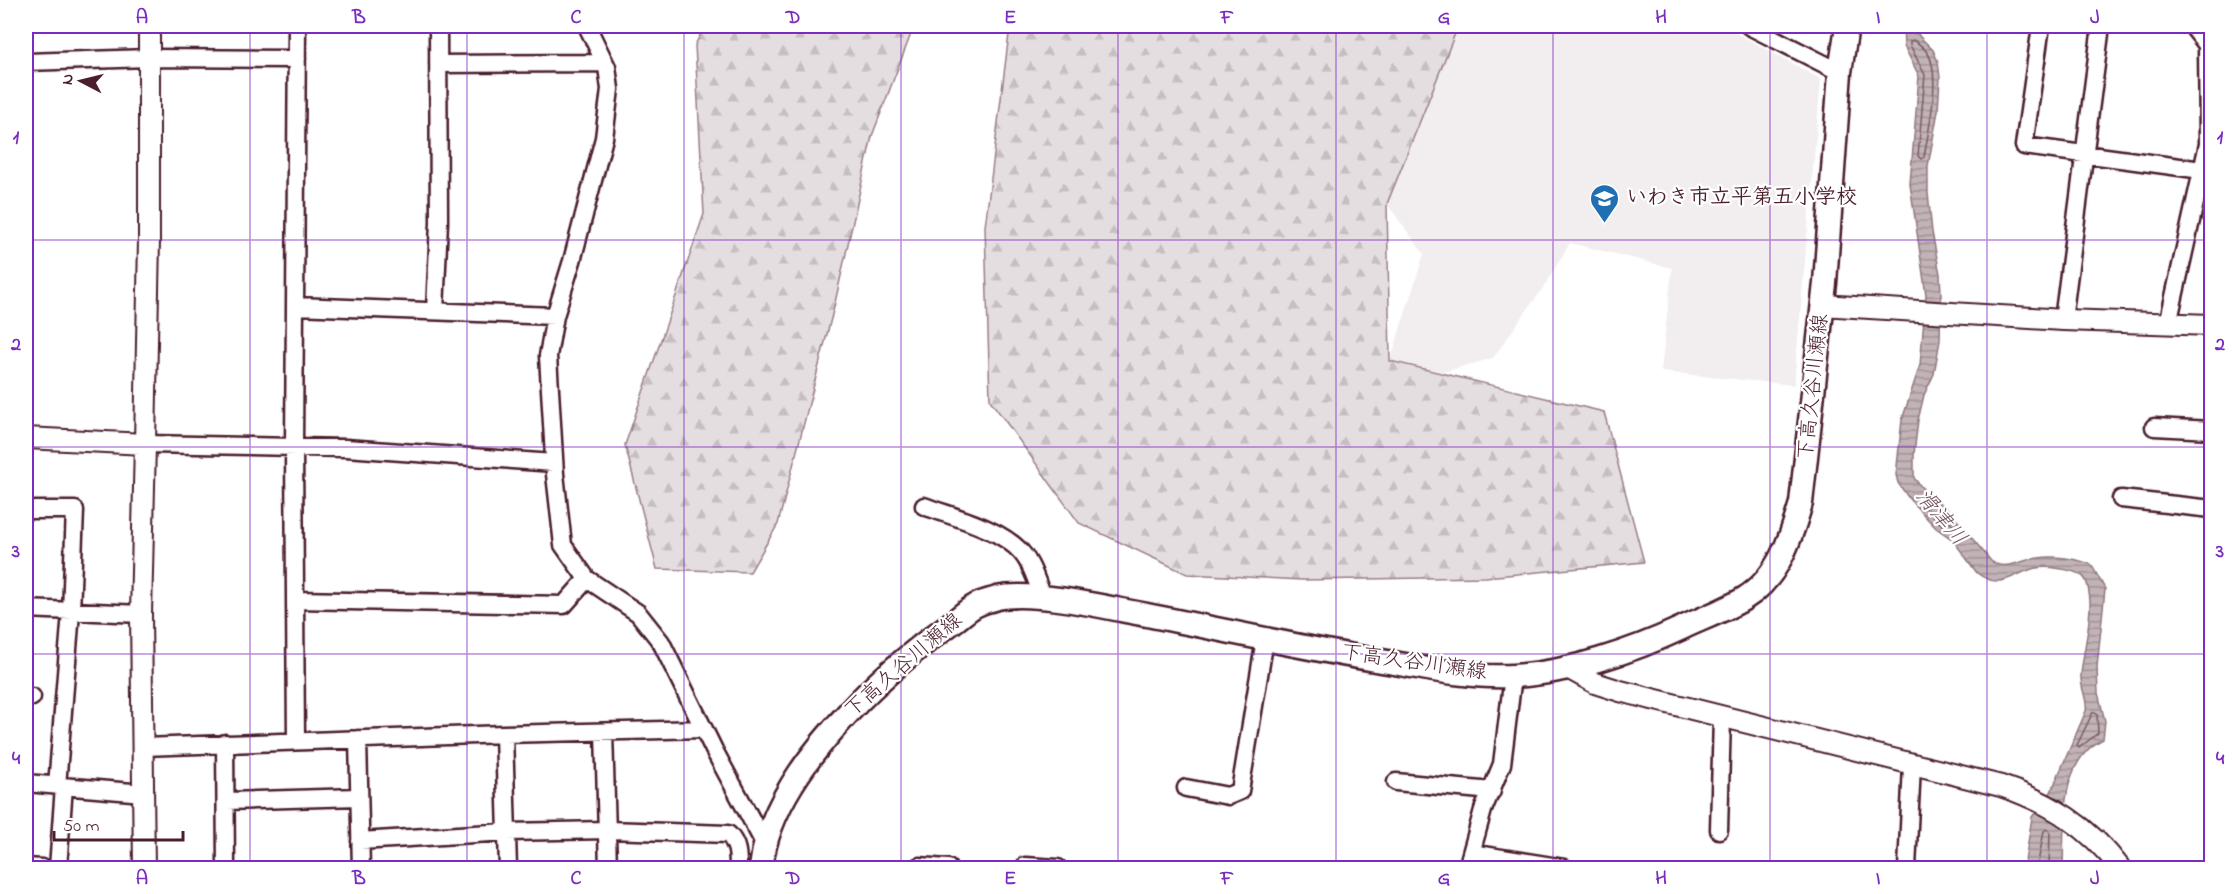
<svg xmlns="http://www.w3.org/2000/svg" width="2237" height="894" viewBox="0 0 2237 894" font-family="'Indie Flower','Klee One',sans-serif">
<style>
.built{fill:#f2eeef}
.forest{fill:url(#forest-firs);stroke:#987e86;stroke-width:1.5}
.water{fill:url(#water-rules);stroke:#91787e;stroke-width:1.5}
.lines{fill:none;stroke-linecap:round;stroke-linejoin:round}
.shore{stroke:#7a5a63;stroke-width:1.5}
.minor-casing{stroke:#4a1f2b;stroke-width:21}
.tertiary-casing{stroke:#4a1f2b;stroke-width:24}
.secondary-casing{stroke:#4a1f2b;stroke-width:27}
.minor{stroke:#fff;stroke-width:16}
.tertiary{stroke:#fff;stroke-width:20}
.secondary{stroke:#fff;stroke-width:22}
.grid{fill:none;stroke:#7b2cbf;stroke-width:1.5;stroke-opacity:0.55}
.labels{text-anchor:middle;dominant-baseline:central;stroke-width:4.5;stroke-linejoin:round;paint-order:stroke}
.poi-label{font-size:21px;font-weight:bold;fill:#4a1f2b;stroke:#fff;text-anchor:start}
.street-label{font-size:21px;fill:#4a1f2b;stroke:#fff}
.water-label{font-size:22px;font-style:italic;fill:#74535c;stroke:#fff}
.neatline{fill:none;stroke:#7b2cbf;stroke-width:2}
.grid-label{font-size:20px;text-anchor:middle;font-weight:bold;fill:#7b2cbf}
</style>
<defs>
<pattern id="forest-firs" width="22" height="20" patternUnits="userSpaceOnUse" patternTransform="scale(1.5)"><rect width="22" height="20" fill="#e5dee0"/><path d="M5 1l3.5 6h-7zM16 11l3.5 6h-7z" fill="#c6bec0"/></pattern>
<pattern id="water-rules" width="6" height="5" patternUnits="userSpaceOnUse" patternTransform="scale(1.5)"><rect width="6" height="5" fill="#c1b3b6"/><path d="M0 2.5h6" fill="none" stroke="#9f9194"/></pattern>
</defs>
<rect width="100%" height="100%" fill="#fff"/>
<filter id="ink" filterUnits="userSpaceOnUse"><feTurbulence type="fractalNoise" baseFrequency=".0167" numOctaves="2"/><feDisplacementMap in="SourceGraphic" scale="12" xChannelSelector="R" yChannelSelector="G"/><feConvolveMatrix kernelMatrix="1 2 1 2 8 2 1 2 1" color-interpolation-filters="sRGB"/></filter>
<g filter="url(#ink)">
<path class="built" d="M1456,26H1723L1821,79L1794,385L1661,372L1672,268L1570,243L1545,285L1493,358L1430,376L1390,361L1424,254L1387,204L1403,149Z"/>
<path class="forest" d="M705,26H914L872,136L834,307L778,524L750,572L657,569L625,445L704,214L695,45Z
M1010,26H1458L1387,204L1390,361L1604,412L1644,562L1486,577L1302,580L1187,574L1079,523L990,400L985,227Z"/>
<path class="water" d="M1903,26H1916L1919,36L1933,50L1938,62L1940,78L1938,111L1928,166V193L1932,232L1940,274L1941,293L1940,340L1934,374L1924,395L1918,420L1914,454V478L1928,495L1947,508L1991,561C2006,572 2022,559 2038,558C2056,555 2073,558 2091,564L2105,589L2097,667L2098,693L2105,721L2103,739C2057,762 2065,826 2063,868H2024L2032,817L2051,792L2086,711C2088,699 2080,688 2081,675C2083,651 2091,625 2090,601C2089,594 2089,585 2085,579C2079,569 2043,565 2032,569C2010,576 1999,590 1977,573L1953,540L1936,528L1910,500L1898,483L1896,475L1902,420L1920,365L1926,295L1910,184L1919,76L1904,46Z"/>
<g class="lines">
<path class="shore" d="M1913,40C1918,43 1924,48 1927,52C1942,73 1928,133 1924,157L1921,159L1918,156L1925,75L1910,45V41Z
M1924,502H1928L1942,512L1953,526V529L1949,530L1940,523L1924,506Z
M2093,712L2097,714L2098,733L2079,748L2077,745Z
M2037,868L2044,831L2047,829L2050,832L2049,868"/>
<defs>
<path id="minor" d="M587,26L607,67L610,89L604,138L572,261L555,316L548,356L555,474L563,545L587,579L638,613L661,642L714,750L764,843
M1749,26L1840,72
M2041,26L2024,146L2202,170
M26,62L149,58L297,59
M438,64L605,63
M296,306L555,316
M435,311L439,222L438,26
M2063,320L2101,26
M2168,324L2208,144L2207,45L2192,26
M2154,427L2212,430
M145,444L346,448L554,463
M2121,499L2212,509
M924,506C953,517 1000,528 1021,552C1032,564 1037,583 1043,598
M26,510H75L71,612L57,786
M295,600L564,605L587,579
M26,609L141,614
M26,697H32
M604,732L608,868
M504,734L508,868
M358,739L361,868
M296,741L294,447L297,26
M225,743L226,868
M143,747L504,734L704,729
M1396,782L1492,791
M26,783L144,793
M1186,788L1228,796L1240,791L1265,639
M226,801L359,797
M1719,830L1722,717
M360,841L507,832L608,830L728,834C738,844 738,855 738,868
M1471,853L1565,868
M919,866L948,868
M26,867L42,868
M58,868L64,786
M1025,868V866L1058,868
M1467,868L1483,810L1502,764L1513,676
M1907,868L1912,765"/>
<path id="tertiary" d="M1822,305L2063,320L2212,325
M26,438L145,444L141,614L144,868
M145,444L149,240V26
M1566,667L1595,683L1620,691L2001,786C2049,802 2089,826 2120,868"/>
<path id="secondary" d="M761,868C767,809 809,755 849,712C879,679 917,648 953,622C962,616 970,607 979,604C985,601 992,600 997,598C1034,590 1108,608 1147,615C1229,631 1311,650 1394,663C1433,670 1474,678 1513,676C1568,673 1633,651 1682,628C1703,618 1726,610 1745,598C1778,578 1791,538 1801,503L1825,283L1840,72L1847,26"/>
</defs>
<use href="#minor" class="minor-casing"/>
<use href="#tertiary" class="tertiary-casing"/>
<use href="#secondary" class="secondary-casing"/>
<use href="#minor" class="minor"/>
<use href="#tertiary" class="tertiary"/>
<use href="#secondary" class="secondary"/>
</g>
</g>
<path class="grid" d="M250,26V868M467,26V868M684,26V868M901,26V868M1118,26V868M1336,26V868M1553,26V868M1770,26V868M1987,26V868M26,240H2212M26,447H2212M26,654H2212"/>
<defs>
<symbol id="school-pin" viewBox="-11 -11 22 30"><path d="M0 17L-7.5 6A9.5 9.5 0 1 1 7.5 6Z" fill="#1f6fb2" stroke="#fff"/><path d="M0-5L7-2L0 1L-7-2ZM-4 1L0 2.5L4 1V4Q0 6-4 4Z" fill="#fff"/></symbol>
</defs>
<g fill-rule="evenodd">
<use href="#school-pin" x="1588" y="182" width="33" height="45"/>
</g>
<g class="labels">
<g class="poi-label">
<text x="1626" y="198">いわき市立平第五小学校</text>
</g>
<g class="street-label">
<text transform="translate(1814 387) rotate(-84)">下高久谷川瀬線</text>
<text transform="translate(1414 663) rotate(8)">下高久谷川瀬線</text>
<text transform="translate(904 666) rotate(-41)">下高久谷川瀬線</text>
</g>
<g class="water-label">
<text transform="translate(1940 518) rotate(50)">滑津川</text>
</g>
</g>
<rect width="2237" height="894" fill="none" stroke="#fff" stroke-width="66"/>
<g transform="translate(81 81) rotate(277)" stroke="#ffffff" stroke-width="4.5" paint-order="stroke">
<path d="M0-4.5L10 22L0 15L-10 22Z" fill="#4a1f2b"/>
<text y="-9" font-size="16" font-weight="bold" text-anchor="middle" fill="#4a1f2b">N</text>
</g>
<path d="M54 831v9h129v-9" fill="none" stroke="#4a1f2b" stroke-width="3"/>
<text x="63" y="831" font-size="18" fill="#4a1f2b" stroke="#ffffff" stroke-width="4.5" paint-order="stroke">50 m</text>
<rect x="33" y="33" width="2171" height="828" class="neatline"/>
<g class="grid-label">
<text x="142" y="23">A</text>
<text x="359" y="23">B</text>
<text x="576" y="23">C</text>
<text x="793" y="23">D</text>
<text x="1010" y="23">E</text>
<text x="1227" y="23">F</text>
<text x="1444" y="23">G</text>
<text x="1661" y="23">H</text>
<text x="1878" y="23">I</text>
<text x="2095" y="23">J</text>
<text x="16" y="143">1</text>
<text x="2220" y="143">1</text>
<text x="16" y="350">2</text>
<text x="2220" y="350">2</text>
<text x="16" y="557">3</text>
<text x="2220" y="557">3</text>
<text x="16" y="764">4</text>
<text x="2220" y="764">4</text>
<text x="142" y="884">A</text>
<text x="359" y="884">B</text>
<text x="576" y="884">C</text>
<text x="793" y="884">D</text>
<text x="1010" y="884">E</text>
<text x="1227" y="884">F</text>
<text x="1444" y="884">G</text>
<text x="1661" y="884">H</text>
<text x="1878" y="884">I</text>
<text x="2095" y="884">J</text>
</g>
</svg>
